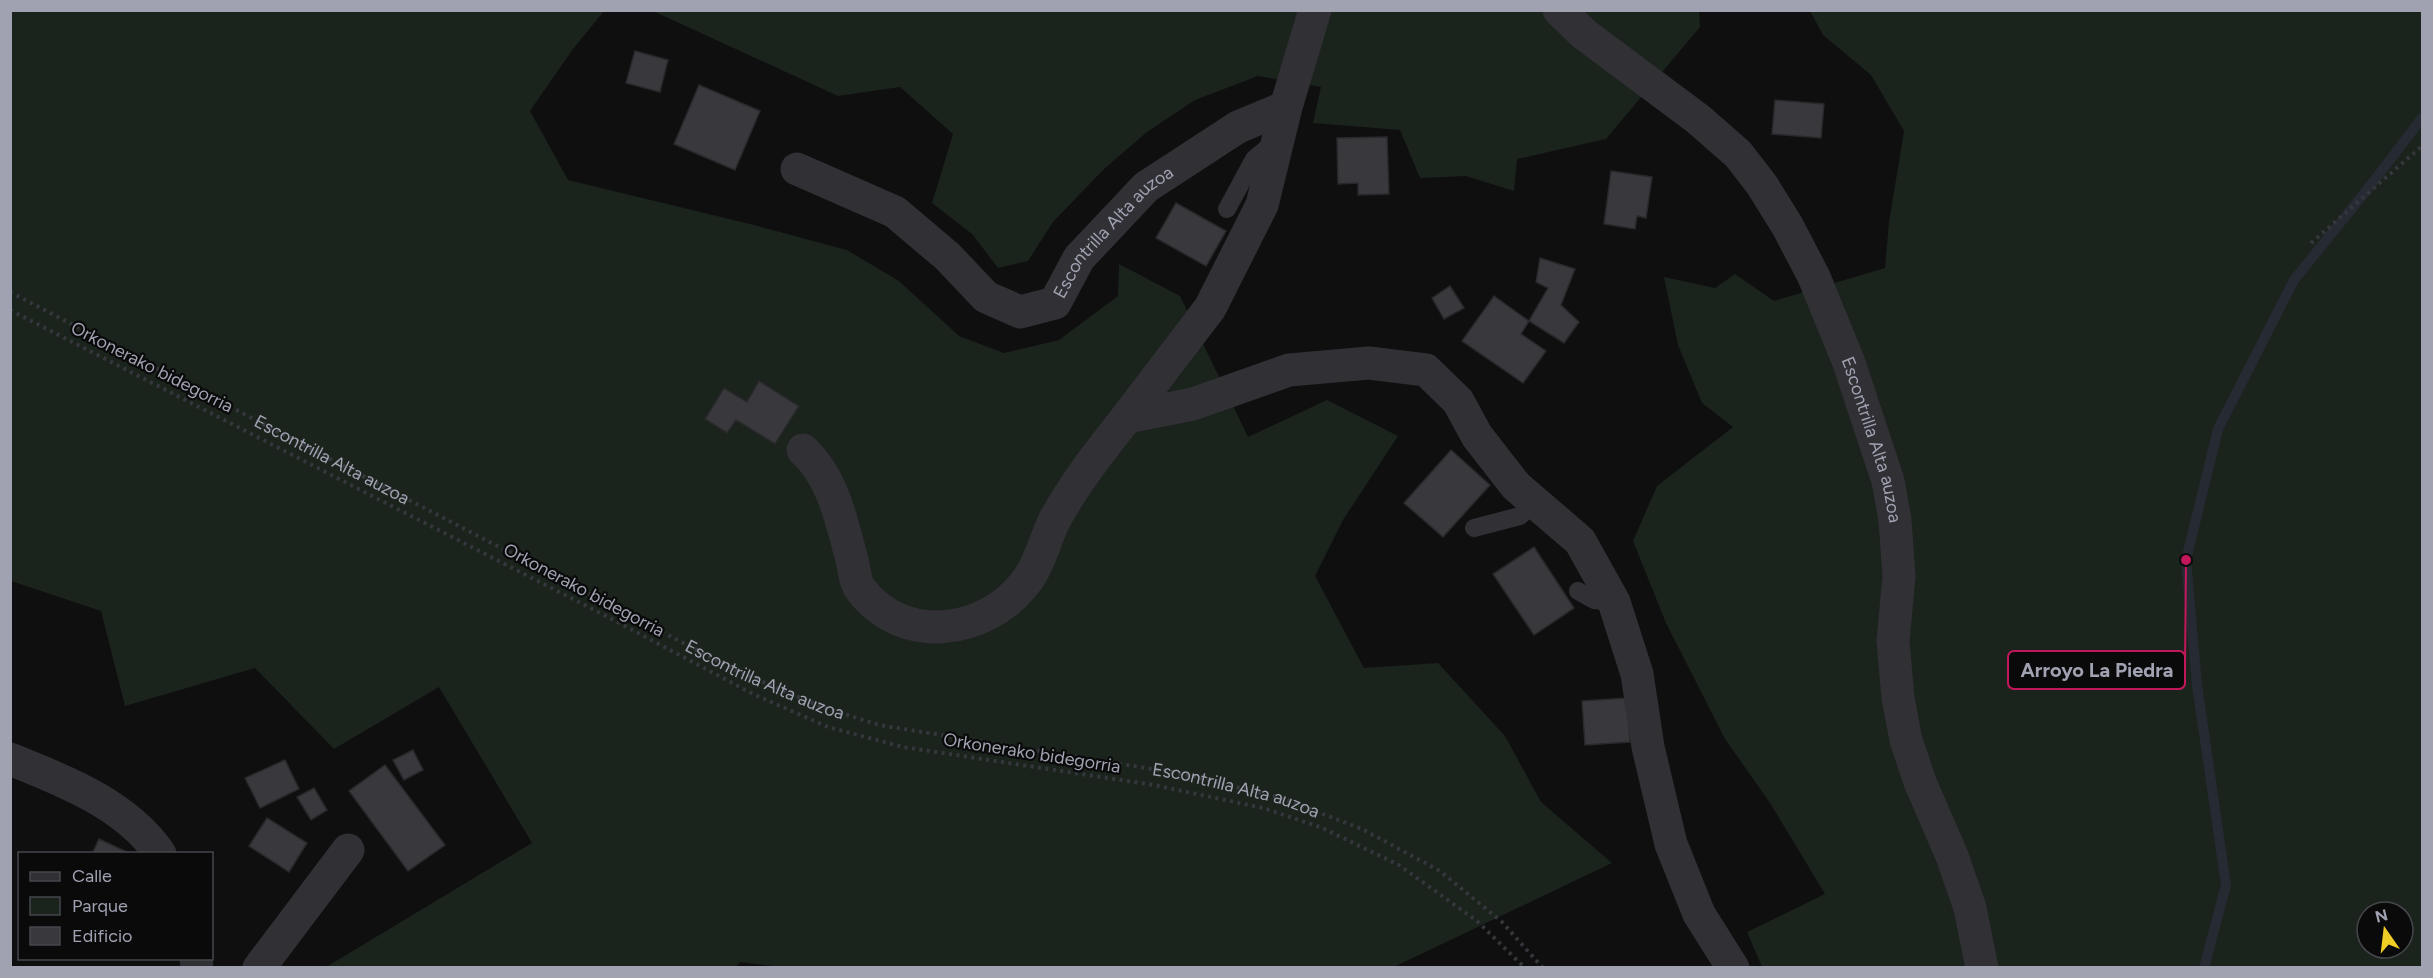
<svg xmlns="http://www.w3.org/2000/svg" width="2433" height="978" viewBox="0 0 2433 978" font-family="Figtree,sans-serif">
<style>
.green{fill:#1b231d;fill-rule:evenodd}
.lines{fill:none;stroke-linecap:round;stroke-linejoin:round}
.stream{stroke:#262b33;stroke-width:10}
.building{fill:#39393d;stroke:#29292c;stroke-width:1.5}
.path{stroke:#36373c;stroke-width:4;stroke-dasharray:3 4.5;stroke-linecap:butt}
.service{stroke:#303035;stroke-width:18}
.minor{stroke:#303035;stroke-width:33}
.tertiary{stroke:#303035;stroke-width:33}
.labels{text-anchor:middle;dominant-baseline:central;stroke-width:4.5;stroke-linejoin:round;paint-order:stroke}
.street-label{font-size:18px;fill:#a0a2b1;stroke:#0a0a0b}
.leader{fill:none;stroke:#c2185b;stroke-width:2}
.callout-dot{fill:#c2185b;stroke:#0a0a0b;stroke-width:2}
.callout{fill:#0a0a0b;stroke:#c2185b;stroke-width:2}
.callout-label{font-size:20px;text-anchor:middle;font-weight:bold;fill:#a0a2b1}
</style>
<rect width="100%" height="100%" fill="#0f0f10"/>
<path class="green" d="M1699,10L1700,27L1606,139L1517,159L1514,191L1466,176L1420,178L1400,130L1313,123L1321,87L1258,76L1195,100L1147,132L1104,169L1053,222L1028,261L998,268L972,234L932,203L953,134L900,87L838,96L653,11Z
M11,11H604L573,49L530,111L568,180L754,225L847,250L899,281L959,336L1004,353L1059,340L1118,296L1119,264L1180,296L1248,437L1327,400L1398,436L1343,520L1315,576L1364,668L1438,663L1505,736L1541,802L1612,863L1394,967L790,968L740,962L735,968L326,967L532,843L439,687L334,749L255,668L125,706L101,611L11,581Z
M1810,11H2422V967H1762L1747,932L1825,894L1770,803L1725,739L1666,623L1633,541L1657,486L1733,427L1702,403L1678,345L1664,277L1715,288L1735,274L1774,301L1885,268L1889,222L1904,131L1871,75L1823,35ZM2367,912H2403V948H2367Z"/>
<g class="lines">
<path class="stream" d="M2204,968L2226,885L2197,685L2186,560L2218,429L2294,280L2370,186L2422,118"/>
</g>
<path class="building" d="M635,51L668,60L660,92L626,83Z
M699,85L760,111L735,170L674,144Z
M1775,100L1824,104L1821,138L1772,134Z
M1387,137L1389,194L1358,195V183L1338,184L1337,138Z
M1611,171L1652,177L1646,218L1637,216L1635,229L1604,224Z
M1176,203L1226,231L1206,266L1156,238Z
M1540,258L1575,269L1561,305L1579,322L1564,343L1529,321L1548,288L1536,282Z
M1450,286L1464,308L1444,319L1432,298Z
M1494,296L1529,321L1521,334L1546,351L1523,383L1462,341Z
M759,381L799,406L775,444L736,420L727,433L705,419L724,388L747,402Z
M1451,450L1490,485L1443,537L1404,503Z
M1534,547L1574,608L1534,635L1493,574Z
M1627,698L1630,742L1585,745L1582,701Z
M413,750L423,770L404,780L393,760Z
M285,760L299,789L260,808L245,778Z
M385,765L445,845L408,871L349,791Z
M314,788L327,810L311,820L297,797Z
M267,818L307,843L289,872L249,846Z
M99,839L131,854H92Z"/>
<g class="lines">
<g class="path">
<path d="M2311,243L2422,146"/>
<path id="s1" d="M10,292L737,671L822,707L879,725L1183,774L1281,798L1362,829L1440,871L1502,922L1543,968"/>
<path d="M10,310L606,616L753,694L828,727L903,747L1154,785L1263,808L1320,827L1399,865L1477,921L1525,968"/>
</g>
<path class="service" d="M1227,209L1254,159L1276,141
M1474,528L1520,516L1535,502
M1578,591L1594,600L1614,602"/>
<g class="minor">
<path d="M1315,10L1286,107L1262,205L1210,308L1127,417L1193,404L1289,370L1369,363L1426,370L1458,401L1477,436L1516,486L1580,541L1614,602L1637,674L1648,747L1671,844L1699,914L1733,968"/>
<path id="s2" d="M797,169L895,212L947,256L986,297L1020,312L1055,303L1079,258L1146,187L1238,127L1286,107"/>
<path d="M803,450C834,479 841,520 852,560C854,568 855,583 861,590C903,645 985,635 1025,583C1038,568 1045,540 1054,521C1074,484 1100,451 1127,417"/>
<path d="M259,968L348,850"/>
</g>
<g class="tertiary">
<path id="s3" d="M1559,10L1584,34L1698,119L1738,154L1762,185L1788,227L1814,277L1849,363L1888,481L1895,520L1899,576L1893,641L1898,698L1906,740L1920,782L1952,856L1970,908L1982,968"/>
<path d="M10,759C63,780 127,805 160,854"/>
<path d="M196,958L197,968"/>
</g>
</g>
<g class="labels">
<g class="street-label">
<text stroke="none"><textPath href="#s2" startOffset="398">Escontrilla Alta auzoa</textPath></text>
<text transform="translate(152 367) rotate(27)">Orkonerako bidegorria</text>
<text stroke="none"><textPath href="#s3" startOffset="548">Escontrilla Alta auzoa</textPath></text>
<text stroke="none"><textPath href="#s1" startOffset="363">Escontrilla Alta auzoa</textPath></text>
<text transform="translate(584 590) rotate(28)">Orkonerako bidegorria</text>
<text stroke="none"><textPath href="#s1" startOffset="849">Escontrilla Alta auzoa</textPath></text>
<text transform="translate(1032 753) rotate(9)">Orkonerako bidegorria</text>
<text stroke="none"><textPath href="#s1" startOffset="1335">Escontrilla Alta auzoa</textPath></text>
</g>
</g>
<path class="leader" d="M2186 560L2185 670"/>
<circle class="callout-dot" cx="2186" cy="560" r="6"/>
<rect class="callout" x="2008" y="651" width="177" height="38" rx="6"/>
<g class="callout-label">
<text x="2097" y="677">Arroyo La Piedra</text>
</g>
<rect width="2433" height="978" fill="none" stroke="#a0a2b1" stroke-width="24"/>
<rect x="18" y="852" width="195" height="108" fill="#0a0a0b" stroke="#46474d" stroke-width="1.5"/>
<rect x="30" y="872" width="30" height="9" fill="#303035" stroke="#46474d" stroke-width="1.5"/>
<text x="72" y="882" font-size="18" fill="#a0a2b1">Calle</text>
<rect x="30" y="897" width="30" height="18" fill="#1b231d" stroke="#46474d" stroke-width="1.5"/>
<text x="72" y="912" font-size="18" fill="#a0a2b1">Parque</text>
<rect x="30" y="927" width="30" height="18" fill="#39393d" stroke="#46474d" stroke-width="1.5"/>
<text x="72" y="942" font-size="18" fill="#a0a2b1">Edificio</text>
<g transform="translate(2385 930) rotate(346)"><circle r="28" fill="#0a0a0b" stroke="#46474d" stroke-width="1.5"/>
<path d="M0-4.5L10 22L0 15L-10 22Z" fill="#f0ce26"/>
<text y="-9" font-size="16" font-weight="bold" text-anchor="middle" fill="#a0a2b1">N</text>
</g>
</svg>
